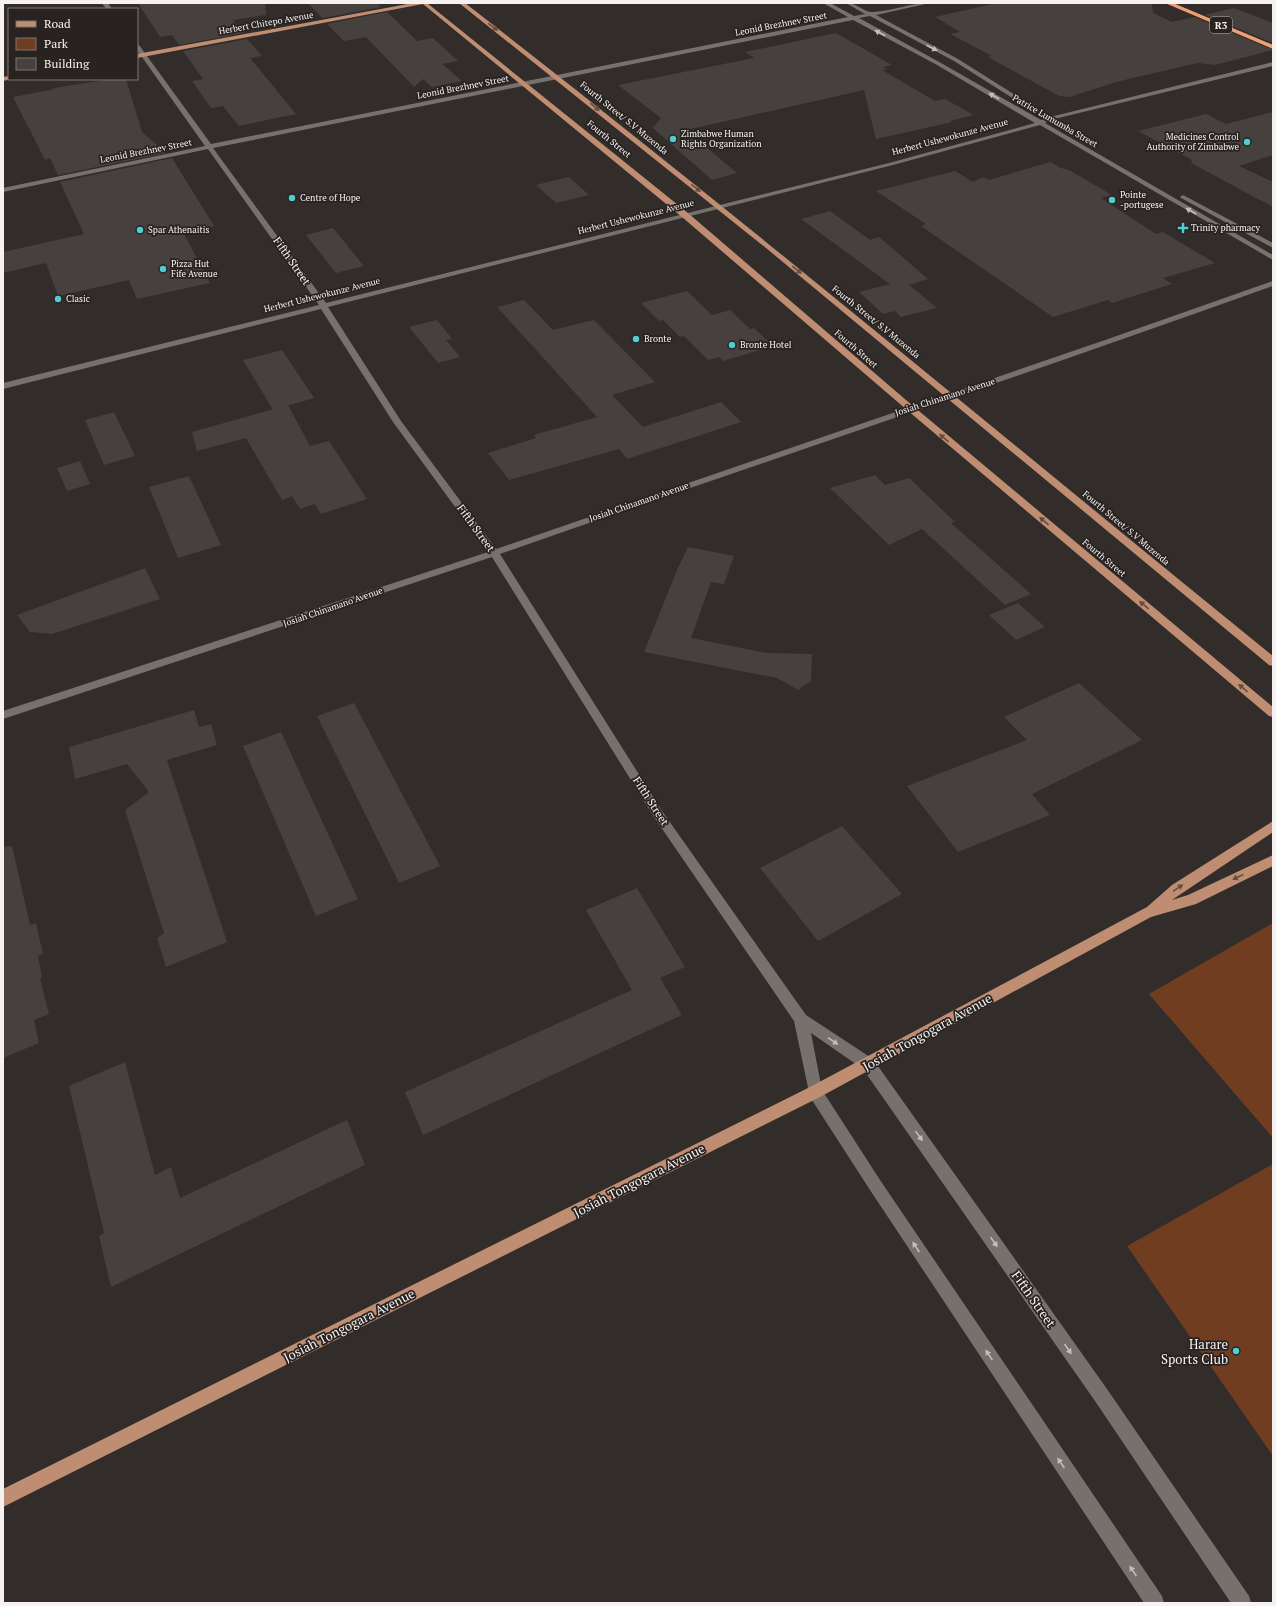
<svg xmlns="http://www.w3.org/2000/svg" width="1276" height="1606" viewBox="0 0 1276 1606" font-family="'PT Serif',serif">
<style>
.green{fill:#703d20}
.building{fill:#46413e}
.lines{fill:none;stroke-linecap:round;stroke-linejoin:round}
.minor{fill:#77716e;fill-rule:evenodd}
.major{fill:#bf8d71;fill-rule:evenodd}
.highway{fill:#ef9f73;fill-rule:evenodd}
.oneway{fill:#644d41}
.oneway2{fill:#c3bebd}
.poi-dot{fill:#51ccd1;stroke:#282321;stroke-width:1.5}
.labels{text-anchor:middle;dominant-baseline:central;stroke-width:3.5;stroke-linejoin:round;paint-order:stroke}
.far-street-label{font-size:9px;fill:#f6f2f1;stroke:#282321}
.far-poi-label{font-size:9px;fill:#f6f2f1;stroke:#282321;text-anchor:start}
.shield{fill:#282321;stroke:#b8b4b3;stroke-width:1}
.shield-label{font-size:10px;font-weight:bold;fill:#f6f2f1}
.street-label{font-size:11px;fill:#f6f2f1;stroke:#282321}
.near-street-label{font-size:13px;fill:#f6f2f1;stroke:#282321}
.near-poi-label{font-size:13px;fill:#f6f2f1;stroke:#282321;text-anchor:end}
</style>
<rect width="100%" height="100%" fill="#322d2a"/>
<path class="green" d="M1273,923V1138L1149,994Z
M1273,1164V1456L1127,1246Z"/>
<path class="building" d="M138,3H265L266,15L233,20L243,33L179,45L172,35L160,37Z
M308,3H377L381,7L322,18Z
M997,3H1152L1153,13L1172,22L1194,17L1273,50L1215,65L1197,63L1116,82L1070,97L1059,96L988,57L992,56L950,34L960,32L935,17Z
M1234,8L1273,23V43L1205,15Z
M387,12L417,41L433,38L458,61L442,64L462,81L432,87L423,79L414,87L366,37L344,41L327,24Z
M836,33L892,65L883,67L887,69L882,70L935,101L945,99L974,115L950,121L952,122L876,139L864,90L686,130L737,173L712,180L653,128L661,118L618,85L754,58L745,52Z
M247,39L262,56L250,58L296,114L239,126L223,106L211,108L192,81L203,79L183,51Z
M111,79H126L142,132L166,153L58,175L50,158L45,160L13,97L55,89L54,88Z
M1273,112V155L1239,166L1273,182V207L1191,163L1192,160L1138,131L1206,114L1226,124Z
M172,158L214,226L183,232L210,283L137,299L129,280L58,296L46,263L3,273V252L84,234L60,182Z
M1050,162L1061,168L1069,170L1112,195L1101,198L1156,234L1163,232L1215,263L1163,278L1172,284L1112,303L1108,300L1053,317L921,226L926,224L876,191L955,171L973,182L983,177L989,180Z
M569,177L589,195L556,203L536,185Z
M830,211L870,240L879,237L928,279L909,285L937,308L901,317L895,311L883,314L859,292L890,284L801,219Z
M333,228L364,266L336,273L306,235Z
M687,291L712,315L730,310L750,329L754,328L773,346L723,361L719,357L708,360L684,336L680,337L663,320L659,321L641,303Z
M524,300L553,330L594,320L655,382L612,395L643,427L721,402L741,422L627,459L619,449L509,480L488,453L536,438L534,435L597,417L497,307Z
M437,320L452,339L446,340L460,357L438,363L409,327Z
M282,350L314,398L273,410L243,360Z
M288,405L310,446L329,441L367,499L321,514L315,504L300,509L292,496L282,500L246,438L197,451L192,432Z
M114,412L135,456L104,465L85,420Z
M80,461L90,484L67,491L57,468Z
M875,475L885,485L909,478L955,522L951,523L1031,594L1005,605L922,529L889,545L830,488Z
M189,476L221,545L178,558L149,487Z
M688,547L734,556L724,584L711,582L691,638L767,653L812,654L811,681L798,690L777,678L644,652L677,570Z
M145,568L160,599L52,634L30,632L17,615Z
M1018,603L1045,627L1016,640L989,615Z
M1079,683L1142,740L1032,794L1050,815L958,852L907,786L1027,740L1004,717Z
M354,703L440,866L399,883L317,716Z
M194,710L199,727L211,724L217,745L167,760L227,942L166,967L157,938L164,933L125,810L149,792L127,764L75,779L69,747Z
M281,732L358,899L316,916L243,746Z
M842,826L902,894L818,941L760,868Z
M12,846L30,925L36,923L43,954L38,956L42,977L40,978L49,1014L34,1020L39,1043L3,1058V847Z
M637,888L685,967L660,978L682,1015L423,1135L405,1092L632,990L586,910Z
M125,1062L155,1175L171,1167L180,1198L347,1120L365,1165L111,1287L99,1236L104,1233L69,1086Z"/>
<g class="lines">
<path class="minor" d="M102,3H108L112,9H106Z
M823,3H830L854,16L865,14L846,3C857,3 865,13 873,12C892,11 910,3 930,3L876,15L958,59L1042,112V114H1038L954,61L870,16L859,18L941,63L1041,120L1046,118L1273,62V66L1050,120L1045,123L1273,255V260L1040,125L893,165L328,307L401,421L496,549L1108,339L1273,281V286C1016,378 757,464 500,554L662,811L806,1015L873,1059L1107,1389L1249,1596L1251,1603H1231L1095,1401L863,1069L811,1033L822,1090L880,1180L1162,1596L1164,1603H1144L870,1190L810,1097L794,1021L654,817L492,557L3,719V711L488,552L393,422L321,309L3,389V383L319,305L208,149L3,192V188L205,146L137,50V44L139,45L211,144L848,17ZM853,20L937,65L1035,123L889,163L326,303L213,148Z
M1183,195L1273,243V248L1181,198L1180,197Z"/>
<path class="major" d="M413,3H427L688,213L913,406L1273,707V717L1269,716L907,410L682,217L423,4L137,58V54Z
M459,3H465C739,215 1004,438 1273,656V666L1269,665L766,248Z
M9,76V79H11L3,81V77Z
M1273,821V832L1172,900L1188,895L1273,855V866L1196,904L1151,917L820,1097L3,1507V1489L810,1087L1147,907L1172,885Z"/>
<path class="highway" d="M1165,3H1173L1273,45V49Z"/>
</g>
<defs><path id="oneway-solid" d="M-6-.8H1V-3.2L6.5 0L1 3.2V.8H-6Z"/></defs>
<g class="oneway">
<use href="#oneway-solid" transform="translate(493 27) rotate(37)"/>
<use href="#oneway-solid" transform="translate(595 107) rotate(40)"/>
<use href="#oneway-solid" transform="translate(696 188) rotate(38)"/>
<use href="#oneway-solid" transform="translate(797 270) rotate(39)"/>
<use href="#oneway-solid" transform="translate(944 438) rotate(-140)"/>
<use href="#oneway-solid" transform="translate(1044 521) rotate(-140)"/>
<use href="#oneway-solid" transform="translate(1144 605) rotate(-140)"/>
<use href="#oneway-solid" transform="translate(1243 688) rotate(-140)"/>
<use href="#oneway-solid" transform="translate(1238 877) rotate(154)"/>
<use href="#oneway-solid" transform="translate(1178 888) rotate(-34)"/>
</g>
<g class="oneway2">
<use href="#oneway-solid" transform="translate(880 33) rotate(-152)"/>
<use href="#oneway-solid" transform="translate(932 48) rotate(28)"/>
<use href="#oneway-solid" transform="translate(994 96) rotate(-150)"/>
<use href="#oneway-solid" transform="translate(1191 211) rotate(-150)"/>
<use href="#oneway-solid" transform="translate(833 1041) rotate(34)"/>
<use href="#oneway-solid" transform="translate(919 1136) rotate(54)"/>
<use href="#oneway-solid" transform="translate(994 1242) rotate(55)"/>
<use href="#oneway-solid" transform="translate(916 1247) rotate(-124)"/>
<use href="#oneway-solid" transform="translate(1068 1349) rotate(55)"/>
<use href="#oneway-solid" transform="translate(989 1355) rotate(-124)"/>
<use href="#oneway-solid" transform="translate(1061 1463) rotate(-124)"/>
<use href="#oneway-solid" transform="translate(1133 1571) rotate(-124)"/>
</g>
<g class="poi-dot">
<circle cx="673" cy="139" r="4"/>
<circle cx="1247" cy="142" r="4"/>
<circle cx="292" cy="198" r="4"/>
<circle cx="1112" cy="200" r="4"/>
<path d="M1181 222h4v4h4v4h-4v4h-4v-4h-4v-4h4z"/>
<circle cx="140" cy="230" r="4"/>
<circle cx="163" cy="269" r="4"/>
<circle cx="58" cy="299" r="4"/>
<circle cx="636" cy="339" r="4"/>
<circle cx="732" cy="345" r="4"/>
<circle cx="1236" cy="1351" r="4"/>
</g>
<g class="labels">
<g class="far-street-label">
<text transform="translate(266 23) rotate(-10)">Herbert Chitepo Avenue</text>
<text transform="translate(781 24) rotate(-11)">Leonid Brezhnev Street</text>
<text transform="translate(463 87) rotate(-11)">Leonid Brezhnev Street</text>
<text transform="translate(624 118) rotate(39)">Fourth Street/ S.V Muzenda</text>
<text transform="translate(1055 121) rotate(30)">Patrice Lumumba Street</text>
<text transform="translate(950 137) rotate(-15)">Herbert Ushewokunze Avenue</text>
<text transform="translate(609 139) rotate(39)">Fourth Street</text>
<text transform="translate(146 151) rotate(-11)">Leonid Brezhnev Street</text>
<text transform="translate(636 217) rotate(-14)">Herbert Ushewokunze Avenue</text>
<text transform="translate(322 295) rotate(-14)">Herbert Ushewokunze Avenue</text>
<text transform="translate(876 322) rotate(39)">Fourth Street/ S.V Muzenda</text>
<text transform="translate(856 349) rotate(41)">Fourth Street</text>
<text transform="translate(945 397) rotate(-18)">Josiah Chinamano Avenue</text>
<text transform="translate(639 502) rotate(-19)">Josiah Chinamano Avenue</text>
<text transform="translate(1126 528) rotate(40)">Fourth Street/ S.V Muzenda</text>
<text transform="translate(1104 558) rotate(40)">Fourth Street</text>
<text transform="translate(333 607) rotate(-19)">Josiah Chinamano Avenue</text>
</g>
<g class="far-poi-label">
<text x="681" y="134">Zimbabwe Human<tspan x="681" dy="10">Rights Organization</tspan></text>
<text x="1239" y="137" text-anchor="end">Medicines Control<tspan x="1239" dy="10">Authority of Zimbabwe</tspan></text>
<text x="1120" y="195">Pointe<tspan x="1120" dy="10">-portugese</tspan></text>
<text x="300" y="198">Centre of Hope</text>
<text x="1191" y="228">Trinity pharmacy</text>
<text x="148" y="230">Spar Athenaitis</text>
<text x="171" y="264">Pizza Hut<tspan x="171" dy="10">Fife Avenue</tspan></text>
<text x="66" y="299">Clasic</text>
<text x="644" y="339">Bronte</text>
<text x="740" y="345">Bronte Hotel</text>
</g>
<rect class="shield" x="1210" y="17" width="22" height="16" rx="3"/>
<g class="shield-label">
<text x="1221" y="25">R3</text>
</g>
<g class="street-label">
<text transform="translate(292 261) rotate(55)">Fifth Street</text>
<text transform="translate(476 528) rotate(54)">Fifth Street</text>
<text transform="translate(651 801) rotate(57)">Fifth Street</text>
</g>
<g class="near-street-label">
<text transform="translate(927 1032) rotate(-29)">Josiah Tongogara Avenue</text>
<text transform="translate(639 1180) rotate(-27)">Josiah Tongogara Avenue</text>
<text transform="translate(1034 1299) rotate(55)">Fifth Street</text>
<text transform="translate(349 1325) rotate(-27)">Josiah Tongogara Avenue</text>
</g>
<g class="near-poi-label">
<text x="1228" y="1344">Harare<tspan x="1228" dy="15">Sports Club</tspan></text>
</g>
</g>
<rect width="1276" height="1606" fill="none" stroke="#f6f2f1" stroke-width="8"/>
<rect x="8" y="8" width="130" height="72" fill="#282321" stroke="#7a7674"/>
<rect x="16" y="21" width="20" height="6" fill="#bf8d71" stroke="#7a7674"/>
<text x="44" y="28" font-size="12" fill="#f6f2f1">Road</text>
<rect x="16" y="38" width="20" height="12" fill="#703d20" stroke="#7a7674"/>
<text x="44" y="48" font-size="12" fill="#f6f2f1">Park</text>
<rect x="16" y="58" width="20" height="12" fill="#46413e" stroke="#7a7674"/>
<text x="44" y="68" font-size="12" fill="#f6f2f1">Building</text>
</svg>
